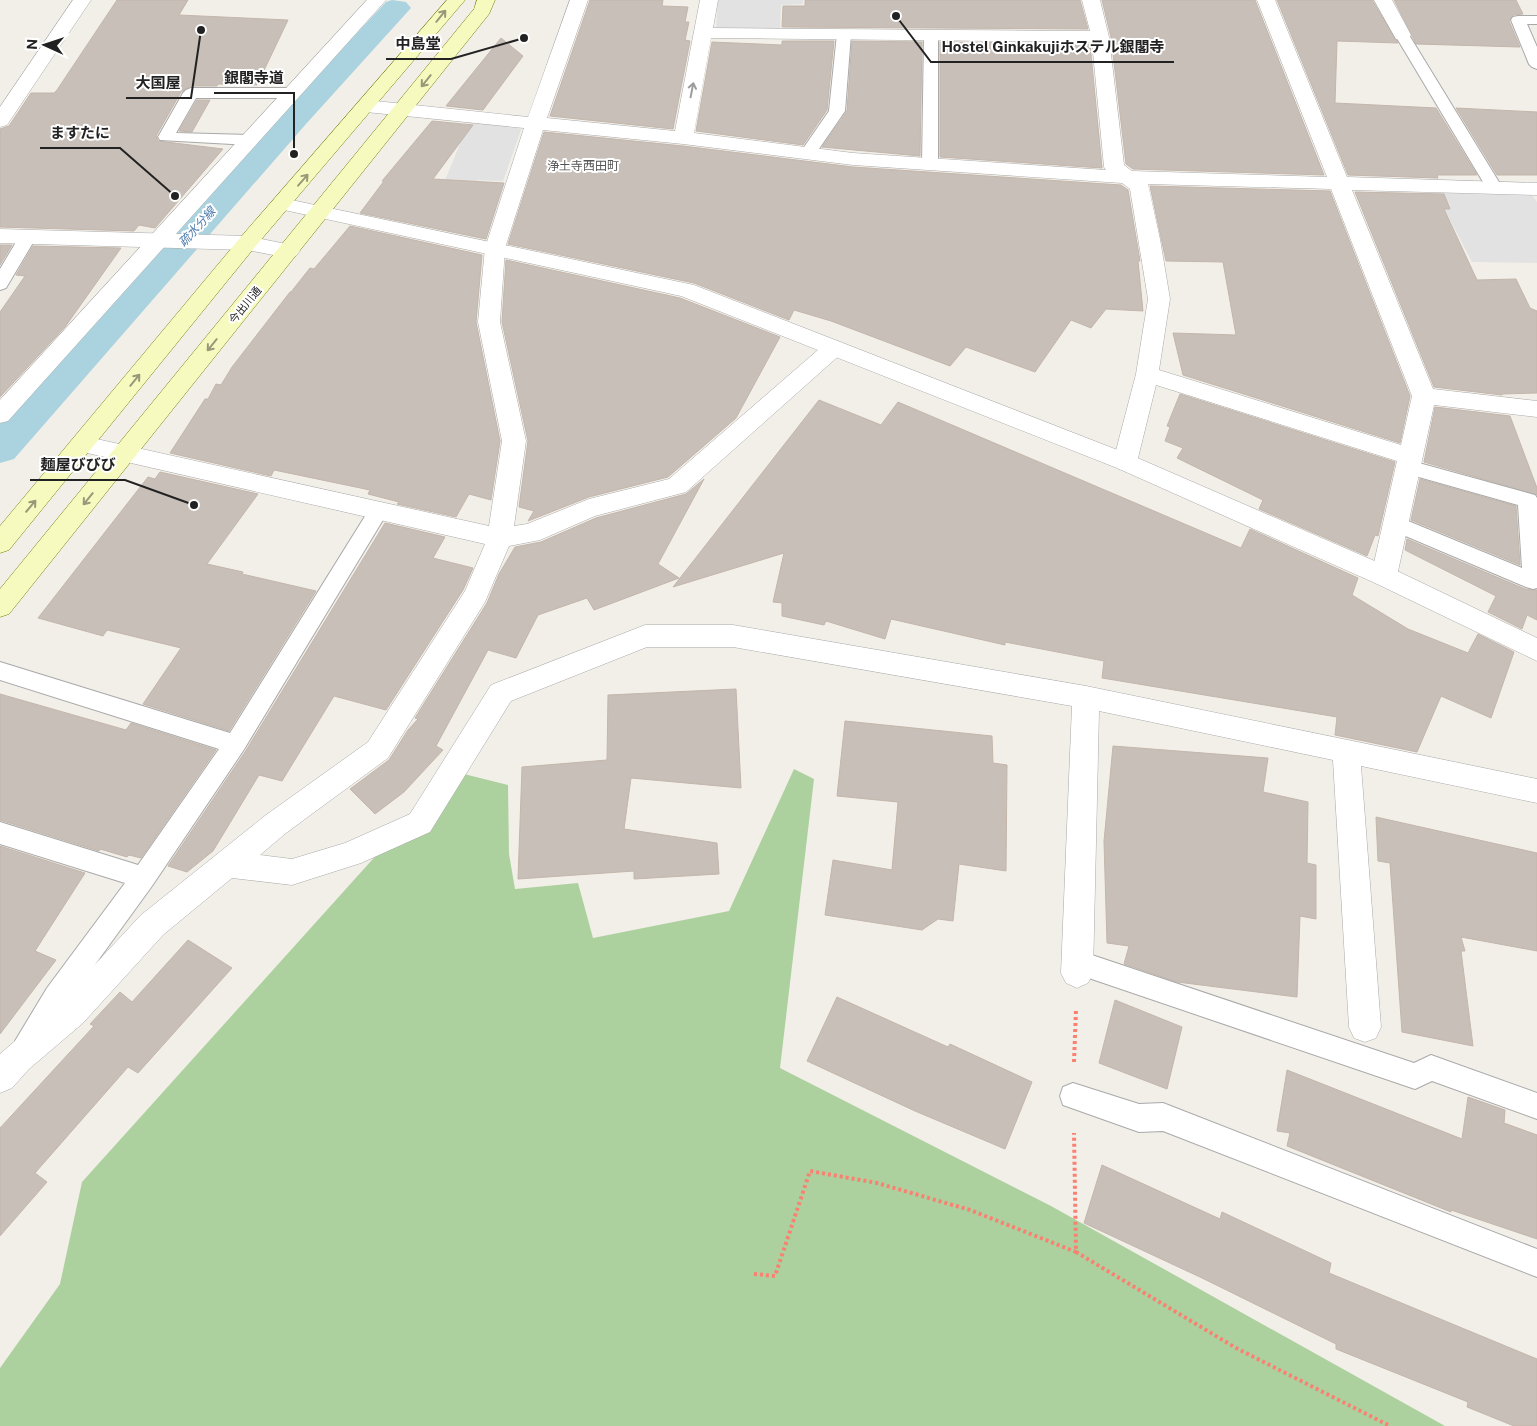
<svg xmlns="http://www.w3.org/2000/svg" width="1537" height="1426" viewBox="0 0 1537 1426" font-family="'Public Sans','Noto Sans JP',sans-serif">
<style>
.forest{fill:#add19e}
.parking{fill:#e2e2e2}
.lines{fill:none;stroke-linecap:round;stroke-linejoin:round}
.canal{fill:#aad3df;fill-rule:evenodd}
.building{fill:#c7bfb8;stroke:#c4b6ab}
.service-casing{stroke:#a9a9a9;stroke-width:2}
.pedestrian-casing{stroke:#a9a9a9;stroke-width:1}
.minor-casing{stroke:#a9a9a9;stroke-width:1}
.tertiary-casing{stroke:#a9a9a9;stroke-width:1}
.secondary-casing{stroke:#707d05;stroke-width:1}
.path{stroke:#fa8072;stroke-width:4;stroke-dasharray:3 3;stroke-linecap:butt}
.service{fill:#fff;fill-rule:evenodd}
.pedestrian{fill:#fff;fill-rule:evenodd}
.minor{fill:#fff;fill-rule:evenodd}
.tertiary{fill:#fff;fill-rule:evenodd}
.secondary{fill:#f7fabf;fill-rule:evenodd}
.oneway{stroke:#979978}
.oneway2{stroke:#9c9c9c}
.labels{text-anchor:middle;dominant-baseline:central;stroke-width:4;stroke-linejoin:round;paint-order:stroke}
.far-street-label{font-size:11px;fill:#222;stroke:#fff}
.far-neighbourhood-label{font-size:12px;fill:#555;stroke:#fff}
.far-water-label{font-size:12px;font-style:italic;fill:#4a7aab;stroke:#fff}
.leader{fill:none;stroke:#222;stroke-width:2}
.callout-dot{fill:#222;stroke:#fff;stroke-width:2}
.callout-label{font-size:15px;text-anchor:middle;font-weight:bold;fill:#222;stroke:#fff;stroke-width:4;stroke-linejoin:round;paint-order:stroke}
</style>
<rect width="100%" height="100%" fill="#f2efe9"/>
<path class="forest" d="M794,769L814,779L780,1068L1051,1206L1445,1426H0V1368L60,1284L82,1182L452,771L508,785L509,854L515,889L578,883L593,938L729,911Z"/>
<path class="parking" d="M718,0H803V4L781,5L780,29H716Z
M469,122L522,127L503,181L477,180L463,223L430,217Z
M1434,189L1531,194L1537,202V263L1472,262Z"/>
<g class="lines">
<path class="canal" d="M392,0L406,2L411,8L306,124L14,459L0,463V423L284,110L386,2Z"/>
</g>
<path class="building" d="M117,0H188L179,15L288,20L257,85L218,84L217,86H191L181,92L156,136L158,141L223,149L155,228L139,225L134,231L0,227V129L9,126L31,93H54L57,90Z
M590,0H663L662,6L688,7L685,22H689L685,40L690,41L673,129L550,116Z
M805,0H1080L1088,29L782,27L783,6H805Z
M1102,0H1255L1324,175L1133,169L1126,164L1111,37Z
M1277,0H1372L1398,43L1337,41L1335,103L1436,108L1477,175H1437L1438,178L1348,175Z
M1394,0H1516L1523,14L1513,15L1509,21L1520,47L1416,44Z
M501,38L523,56L483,110L446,106Z
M782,41H834L827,110L803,145L696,131L712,42L782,45Z
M852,41L922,42L920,156L822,147L847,111Z
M940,42L1090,44L1102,168L940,157Z
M197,100H210L192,132L179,131Z
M1456,108L1537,112V175H1497Z
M432,121L473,125L433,179L504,183L486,239L360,213L384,181H382Z
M544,132L683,146L853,167L1121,185L1128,190L1140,261H1138L1143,311L1106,309L1091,328L1071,320L1035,372L966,347L950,366L831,321L794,310L789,320L694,283L508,244Z
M1150,186L1330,191L1410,396L1400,443L1183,375L1173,333L1236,335L1223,262L1166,261Z
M1355,192L1444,194L1450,209H1444L1477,280L1516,279L1530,308L1537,311V393L1502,394V395L1434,387Z
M350,226L482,255L476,322L500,441L491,500L469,494L456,517L397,504L399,502L368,494L370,490L274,470L271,476L170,453L205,399H208L216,384L221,385L232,367L290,292H291L310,268L314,269Z
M0,245H12L0,265Z
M33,246L121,248L65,327L0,397V312L25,276L16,275Z
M506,260L680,298L780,337L736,418L668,477L589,497L528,521L534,511L519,507L528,441L502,322Z
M1180,394L1395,462L1378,536L1375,535L1367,556L1259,509L1263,500L1177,458L1183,448L1165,441L1170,427L1167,426Z
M819,400L881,425L898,402L1241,548L1250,529L1358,578L1352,595L1408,629L1468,653L1478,634L1514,652L1491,718L1441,696L1417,752L1335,735L1337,717L1102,678L1104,661L1005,642V645L891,619L885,639L826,621L824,625L782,616V603L773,602L784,553L673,587Z
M1435,407L1510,416L1537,488V495L1424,462Z
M160,472L258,494L207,564L243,572L242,574L316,591L229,731L143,704L181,648L107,630L103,636L38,618L148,477L155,479Z
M704,479L658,564L679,578L594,610L587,598L538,615L516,658L488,650L436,746L443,750L404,792L375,814L350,789L389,760L408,730L418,719L415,718L487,603L499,574L515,547L541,542L596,518L686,494Z
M1420,479L1516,506L1520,565L1411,520Z
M385,523L445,537L433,558L473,568L463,590L386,710L334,696L282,781L259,775L213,851L187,872L168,866L245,752Z
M1407,539L1525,589L1537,590V620L1527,615L1522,629L1488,612L1496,596L1405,550Z
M736,689L741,788L631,778L624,829L717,843L719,874L634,879V871L518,879L522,767L607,760L608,695Z
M0,694L126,730L131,723L216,750L141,858L129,855L127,857L100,849L99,851L0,820Z
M845,721L992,736L993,763L1007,765L1006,871L959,864L953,921L938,919L922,930L825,915L833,860L892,870L898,802L837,796Z
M1113,746L1268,758L1263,792L1308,802L1307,863L1316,865V919L1300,916L1297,997L1177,982L1124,964L1129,946L1107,943L1104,841Z
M1376,817L1537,853V951L1461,937L1465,951H1461L1473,1046L1402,1032L1390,863L1378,861Z
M0,846L85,873L35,951L56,960L0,1034Z
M188,940L232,968L138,1073L128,1067L35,1173L47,1182L0,1236V1128L94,1026L90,1024L120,992L132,1002Z
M837,997L948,1047L950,1044L1032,1082L1005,1149L915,1111L807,1061Z
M1115,1000L1182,1027L1167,1089L1099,1063Z
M1287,1070L1462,1139L1468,1097L1505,1110L1504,1123L1537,1135V1239L1451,1210V1212L1287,1146L1290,1133L1277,1131Z
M1102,1165L1220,1219L1222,1212L1331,1263L1329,1273L1537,1359V1426H1514L1467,1407L1468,1402L1336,1349V1344L1202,1278L1084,1223Z"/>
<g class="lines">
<defs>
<path id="service" d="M1518,16H1537V24H1527L1537,47V69L1532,67L1529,64L1511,20L1513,17Z
M844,30L849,31L851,34L845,111L814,156H802L800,153L829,111L837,34L839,31Z
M931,31L936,32L938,35V165L936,168H924L922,165L924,35L926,32Z
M1402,31L1407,32L1409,35L1502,187L1500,191H1488L1486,187L1395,35L1397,32Z
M191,88H291L296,90L299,93L296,96L291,98H196L176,133L250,135L256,137L258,140L256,143L250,145L160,140L158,137L183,93L186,90Z
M28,231L34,232L37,236L6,288L0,290V269L22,232Z
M1408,460L1535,495L1537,498V588L1533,589L1526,587L1389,529L1386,524L1389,519L1396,516L1522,568L1518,505L1401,472L1398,467L1401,462Z
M379,503L386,505L389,510L243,751L152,886L65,1006L37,1050L28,1054L19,1050L15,1041L47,988L125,883L0,844V822L138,865L219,749L0,680V662L230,733L372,505Z
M1077,950L1414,1063L1431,1055L1537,1093V1119L1432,1081L1415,1089L1077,974L1068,970L1064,962L1068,954Z
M1073,1083L1139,1104L1163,1103L1537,1249V1277L1163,1131L1139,1132L1063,1105L1060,1096L1063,1087Z"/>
<path id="pedestrian" d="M367,0H386L8,421L0,423V400Z"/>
<path id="minor" d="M73,0H91L7,125L0,127V107Z
M570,0H588L547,118L675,131L700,0H718L713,28L1090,31L1082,0H1100L1109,37L1124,165L1132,171L1327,177L1257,0H1275L1347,177L1537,183V195L1352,190L1433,389L1537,401V417L1434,405L1397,576L1393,583L1384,586L1375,583L1371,576L1397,461L1156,385L1137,462L1133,468L1125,471L1117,468L1113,462L1136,374L1148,299L1130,189L1122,183L853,165L683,144L543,130L505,248L500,322L526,441L514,526L527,524L589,499L669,479L826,343L834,340L842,343L845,348L842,353L686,492L595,516L540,540L509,546L485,602L388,758L286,833L260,855L292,859L345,843L410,814L491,685L645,625H733L1086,686L1537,779V803L1361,766L1381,1027L1376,1038L1365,1042L1354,1038L1349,1027L1333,760L1099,711L1093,973L1088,983L1077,988L1066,983L1061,973L1072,706L733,647H647L511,701L430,832L361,863L292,885L232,878L163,935L83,1023L29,1069L12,1088L0,1093V1054L61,1001L141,915L266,815L368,742L465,591L485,544L83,452L75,450L71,444L75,438L83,436L489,526L502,441L478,322L485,248L524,128L366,112L359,110L357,106L359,102L366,100L528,117ZM711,38L1092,42L1104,167L1106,170L853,153L694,133ZM1148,184L1331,189L1412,396L1401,445L1159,370L1170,299L1160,239Z
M1374,0H1392L1411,35L1408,39L1402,40L1396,39Z
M0,229L247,236L296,246L300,251L296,256L289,258L247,250L0,243Z"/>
<path id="tertiary" d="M282,198L694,285L1133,456L1393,569L1537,638V661L1375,583L1117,468L681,296L275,208L272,204L275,200Z"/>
<path id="secondary" d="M447,0H465L254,248L9,550L0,553V526L240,238Z
M477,0H495L489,14L9,614L0,617V589L474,9Z"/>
</defs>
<use href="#service" class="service-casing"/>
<use href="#pedestrian" class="pedestrian-casing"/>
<use href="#minor" class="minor-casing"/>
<use href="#tertiary" class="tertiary-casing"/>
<use href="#secondary" class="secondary-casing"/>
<path class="path" d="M1074,1062L1076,1009
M1076,1252L1236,1348L1390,1426
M754,1274L775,1276L810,1171L877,1183L970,1210L1076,1252L1074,1133"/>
<use href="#service" class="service"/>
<use href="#pedestrian" class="pedestrian"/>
<use href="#minor" class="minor"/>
<use href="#tertiary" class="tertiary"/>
<use href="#secondary" class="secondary"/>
</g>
<defs><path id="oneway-shaft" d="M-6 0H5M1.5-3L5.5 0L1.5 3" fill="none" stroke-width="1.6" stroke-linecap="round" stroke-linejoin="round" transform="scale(1.25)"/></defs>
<g class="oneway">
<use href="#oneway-shaft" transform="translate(441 16) rotate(-51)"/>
<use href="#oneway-shaft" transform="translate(426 81) rotate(129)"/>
<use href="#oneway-shaft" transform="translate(303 180) rotate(-49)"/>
<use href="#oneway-shaft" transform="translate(212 345) rotate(129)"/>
<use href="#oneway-shaft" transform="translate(135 380) rotate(-51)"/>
<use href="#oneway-shaft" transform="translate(88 499) rotate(129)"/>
<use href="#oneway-shaft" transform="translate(31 506) rotate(-50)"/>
</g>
<use class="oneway2" href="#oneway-shaft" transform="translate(692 90) rotate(-79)"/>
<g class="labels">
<g class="far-street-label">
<text transform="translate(245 305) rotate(-51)">今出川通</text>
</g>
<g class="far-neighbourhood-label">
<text x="583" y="166">浄土寺西田町</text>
</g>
<g class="far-water-label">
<text transform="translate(197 227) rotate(-48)">疏水分線</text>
</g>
</g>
<path class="leader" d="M524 38L451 59H386M896 16L931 62H1174M294 154L294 93H214M201 30L191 98H126M175 196L120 148H40M194 505L125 480H30"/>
<g class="callout-dot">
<circle cx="524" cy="38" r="5"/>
<circle cx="896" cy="16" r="5"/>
<circle cx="294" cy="154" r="5"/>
<circle cx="201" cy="30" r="5"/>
<circle cx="175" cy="196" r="5"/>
<circle cx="194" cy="505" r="5"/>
</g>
<g class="callout-label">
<text x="418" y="49">中島堂</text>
<text x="1053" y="52">Hostel Ginkakujiホステル銀閣寺</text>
<text x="254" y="83">銀閣寺道</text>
<text x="158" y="88">大国屋</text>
<text x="80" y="138">ますたに</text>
<text x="78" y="470">麺屋びびび</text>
</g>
<g transform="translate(45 45) rotate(273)" stroke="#ffffff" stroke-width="4" paint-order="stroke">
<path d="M0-4L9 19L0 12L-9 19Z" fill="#222222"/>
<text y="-8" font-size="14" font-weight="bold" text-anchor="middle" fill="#222222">N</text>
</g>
</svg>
